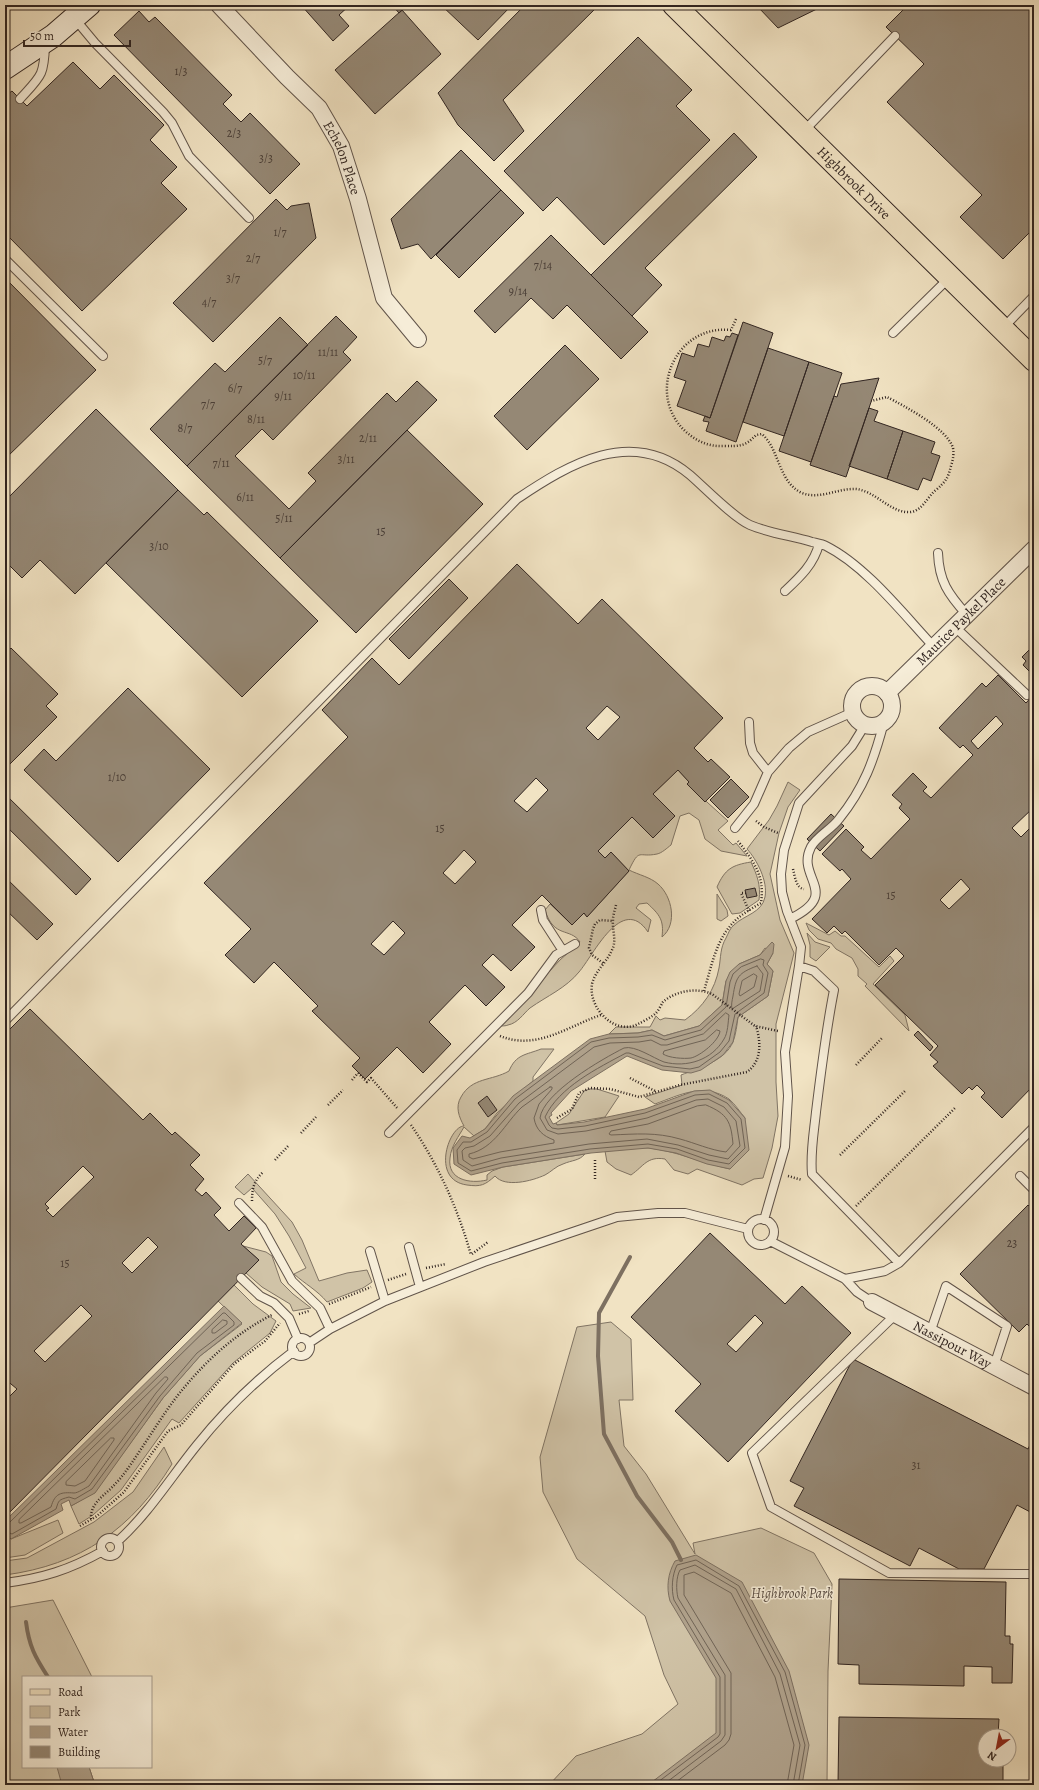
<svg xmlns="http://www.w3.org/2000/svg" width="1039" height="1790" viewBox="0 0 1039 1790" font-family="Alegreya,serif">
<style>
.green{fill:#d0c3a7;stroke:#807464}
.water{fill:#b0a28c;stroke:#7d7061}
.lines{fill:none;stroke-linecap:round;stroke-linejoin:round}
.shore{stroke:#706456;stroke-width:1}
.stream{stroke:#7d7061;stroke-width:4}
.building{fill:#958875;stroke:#312521;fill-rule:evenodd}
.lane-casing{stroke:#61544a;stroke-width:10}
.street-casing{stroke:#61544a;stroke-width:18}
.secondary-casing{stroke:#312521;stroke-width:24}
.primary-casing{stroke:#312521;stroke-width:24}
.path{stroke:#312521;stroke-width:2.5;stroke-dasharray:1 2;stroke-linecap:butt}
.lane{stroke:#f6edd8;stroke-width:8}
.street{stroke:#f6edd8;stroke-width:16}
.secondary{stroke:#f6edd8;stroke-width:22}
.primary{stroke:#f1e3c3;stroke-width:22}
.labels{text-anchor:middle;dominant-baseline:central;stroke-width:3;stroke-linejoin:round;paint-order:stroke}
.number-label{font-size:12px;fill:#4a3e36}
.street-label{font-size:14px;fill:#312521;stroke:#f6edd8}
.park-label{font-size:14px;font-style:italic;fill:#594c42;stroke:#f6edd8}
</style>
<rect width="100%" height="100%" fill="#f1e3c3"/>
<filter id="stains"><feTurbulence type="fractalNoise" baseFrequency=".005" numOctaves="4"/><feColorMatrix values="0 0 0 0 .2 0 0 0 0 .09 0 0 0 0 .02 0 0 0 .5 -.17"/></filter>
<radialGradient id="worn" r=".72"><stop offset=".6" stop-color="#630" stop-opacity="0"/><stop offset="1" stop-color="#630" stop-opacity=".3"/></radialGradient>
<path class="green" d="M678,770L689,782L687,784L728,821L718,830L733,845L736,843L747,856L721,851L705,839L699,820L689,813L680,816L671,845C667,848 662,853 657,854C638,858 640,847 629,870C639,875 650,877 658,884C672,896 678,924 662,937C664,920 660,915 647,903L639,904L636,908L651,920L648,932C622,893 593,956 579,972C566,988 547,996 530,1008C523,1014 518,1023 508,1025C506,1026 502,1026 499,1026L560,960L580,942C570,927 554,939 545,910L550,904L572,925L584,913L587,917L629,871L611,852L605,858L598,851L632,817L653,838L675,816L653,794Z
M788,782L800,790L788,807L779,833L770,874L780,920L794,953L776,1024V1082L778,1116L772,1148L763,1178L754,1179L742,1185L697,1169L688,1174L674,1170L665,1159C647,1156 644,1166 631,1175L616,1169L607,1162L605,1151C619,1150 635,1147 649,1148C676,1151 703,1163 730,1169L745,1118C740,1112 735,1104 729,1099C703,1082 680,1095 655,1104L645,1097L682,1085L681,1075C699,1068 725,1061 733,1042C736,1034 737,1025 738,1017L768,996L773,971L767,964L773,953L765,948L760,955L739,964L726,981L722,1005L699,1026L664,1036L652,1030L638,1033L609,1034L616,1027H650L656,1016L660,1020L665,1018L685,1020C703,1007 715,990 719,968C721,957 720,948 726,938C728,934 730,928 734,925C744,915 762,913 765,897C768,881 757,860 747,849L769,820L777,806Z
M751,862C757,875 761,885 759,900L740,913L732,914L717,887C725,869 732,865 751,862Z
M717,894L727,910L728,916L721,921L717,919Z
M806,923L829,935L835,931L841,936H845L879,967L890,956L894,961L873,984L905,1015L909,1031L865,986L867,984L858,976V969L852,958L836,949L831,943L818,939L809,930Z
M807,933L815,942L830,947L816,961L810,957V945Z
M541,1049H554L533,1077V1081L497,1113L485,1129L474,1136L464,1127C459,1136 451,1146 450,1158C447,1180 470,1184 487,1180V1175L492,1171L503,1167L585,1154C579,1161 572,1160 563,1164C556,1166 551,1172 545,1175C532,1181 505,1188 495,1176C485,1185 481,1187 467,1185C430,1180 449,1126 464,1126C459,1117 455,1107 461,1097C472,1077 492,1081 509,1071C516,1054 526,1055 541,1049Z
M590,1089H597L619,1096L605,1117L557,1125L556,1123L569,1114L584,1091Z
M248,1174L292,1222L302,1240L319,1281L347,1273L367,1270L372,1282L363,1288L327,1302C317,1290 305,1284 294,1274L306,1268L289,1236L275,1214L252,1188L244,1195L235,1187Z
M243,1246L266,1252L272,1256L281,1282L293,1294L311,1308L293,1311L290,1304L262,1287L246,1273L259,1260Z
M234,1285L253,1304L276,1321L270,1333L233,1363L179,1423L172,1419L121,1490L93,1515L79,1524L71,1506L95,1492L163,1398L200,1356L242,1324L218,1301Z
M611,1322L631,1339L633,1400H619L624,1446L646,1474L695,1554L693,1543L761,1528L814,1553L832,1584L828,1671L827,1785H549L576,1756L642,1734L678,1704L664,1675L645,1616L577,1559L543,1492L540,1457L577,1327Z
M164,1447L172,1464C132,1529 81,1565 5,1575V1561L27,1558L94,1522L133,1492Z
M58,1520L63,1533L25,1555L5,1558V1534L11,1539Z
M53,1600L92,1677H23V1767H89L95,1785H6L5,1608Z"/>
<path class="water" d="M772,942L774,944L773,953L767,964L773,971L768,996L738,1017L733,1042L723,1055L701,1070L691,1073L662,1070L627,1056L571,1091L551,1113L552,1115L549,1117L553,1124L556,1123L557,1125L584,1122L645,1109L694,1091L710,1090L729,1100L745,1118L749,1150L730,1169L707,1164L676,1153L648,1148L591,1153L503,1167L471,1175L454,1164L453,1148L462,1136L470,1138L485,1129L513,1096L590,1039L609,1034L638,1033L652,1030L664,1036L699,1026L722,1005L726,981L730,972L739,964L760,955Z
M224,1306L242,1323L200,1356L163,1398L95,1493L71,1506L69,1500L61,1504L63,1510L11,1539L5,1534V1521Z
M696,1555L742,1582L789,1671L809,1745L802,1785H648L716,1733V1678L670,1601C666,1587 668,1573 675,1561Z
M57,1767H89L95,1785H62Z"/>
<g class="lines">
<path class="shore" d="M761,959L764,960L763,965L768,973L764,993L735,1014L729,1041L720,1052L699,1067L690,1069L663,1066L629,1053H626C598,1068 559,1087 545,1117L549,1125L552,1128L558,1129L585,1126L645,1113L695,1095L709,1094L727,1103L741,1119L745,1148L729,1164L708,1160L677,1149L648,1144L590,1149L502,1163L471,1171L458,1163L457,1150L463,1142H471L487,1132L515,1099L591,1042L609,1038L638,1037L652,1035L665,1040L701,1030L726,1007L730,982L733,974L741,967Z
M757,966L763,974L760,991L732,1009C731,1005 732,1001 733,996C736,977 738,973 757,966Z
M754,974L757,976L754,987L740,996L739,994L742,981Z
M726,1013L729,1015C728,1022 728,1033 724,1039C712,1060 687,1068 664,1062C653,1058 635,1045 624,1048C602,1059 543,1093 540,1118L547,1130L558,1134L586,1131L647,1118L696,1100L708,1099L724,1107L736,1121L740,1146L728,1159L709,1155L678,1145L647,1139L589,1144L501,1158L472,1166L463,1160L462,1151L465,1148L474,1146L490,1136L519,1103L594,1047L610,1043L639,1042L651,1040L661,1045H667L703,1034Z
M717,1030L720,1031C719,1041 700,1056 691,1058C684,1059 669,1058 663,1054L664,1051L705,1040Z
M550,1087H552V1089L539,1104L534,1118C536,1130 543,1136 554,1140V1143L500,1152L473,1159L469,1157V1154C495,1148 505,1123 522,1107C531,1100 541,1094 550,1087Z
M706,1105C728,1114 731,1122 733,1144L726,1152C710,1150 695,1143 680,1139C656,1132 636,1134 611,1135L609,1134L611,1131L648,1124L697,1106Z
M223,1320L227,1321V1324L215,1333H212V1330Z
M165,1377H167L168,1379L156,1393L89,1486C85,1488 78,1493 74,1493C61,1492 55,1493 51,1507L21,1523H19V1520Z
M111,1438H114V1440L85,1481L75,1486L66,1485V1482Z
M5,1523L10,1522L223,1313H225L234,1322V1325L197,1353L160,1396L92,1489L75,1499L69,1497C58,1500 59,1500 56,1509L12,1534L5,1531
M654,1785L718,1737L720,1734V1677L674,1600C671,1589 672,1575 677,1565L696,1560L739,1586L785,1672L805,1745L798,1785
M663,1785L721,1741L725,1735V1675L678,1598C676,1590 676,1577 680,1570L695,1565L736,1589L780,1674L800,1745L793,1785
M672,1785L725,1745L729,1740L731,1734V1673L684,1595V1575L694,1572L731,1593L775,1677L794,1745L787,1785"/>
<path class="stream" d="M630,1257L599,1313L598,1356L604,1434L637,1496L672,1542L681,1560
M26,1622C29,1646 35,1657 48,1677"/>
</g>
<path class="building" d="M301,5H350L339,15L349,26L333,41Z
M392,5H408L399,13Z
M441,5H512L478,40Z
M525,5H599L503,100L524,131L494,161L458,125L438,93Z
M760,5H825L778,28L758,7Z
M908,5H1034V228L1003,259L960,217L982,195L887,102L924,64L886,27Z
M402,10L441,54L375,114L335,70Z
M139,11L149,22L155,17L232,95L223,104L241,122L250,113L300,164L270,194L114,35Z
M638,37L692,90L676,106L710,140L604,245L557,197L543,211L504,171Z
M73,62L100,89L114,75L164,125L150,140L177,167L161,183L187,209L82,311L5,233V96L12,91L27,106Z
M734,133L757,157L645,268L662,285L632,316L591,275Z
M461,150L501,190L431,259L418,244L401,249L391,219Z
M501,190L524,213L459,278L436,255Z
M276,199L287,210L291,206L309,203L316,238L213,342L173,303Z
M551,235L648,332L621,359L567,305L553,319L531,298L495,333L474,311Z
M5,278L96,370L5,459Z
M336,316L357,337L343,352L351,360L273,440L262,429L235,456L289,509L316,481L308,473L387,393L396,402L417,381L437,400L280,558L187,466Z
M280,317L308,345L187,466L150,429L215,363L225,372Z
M743,322L773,333L736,442L706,431L709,422L703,421L705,416L710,418Z
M732,333L738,335L710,418L677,406L686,381L674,377L682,353L694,357L698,344L709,347L712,337L724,341L726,336L730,337Z
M565,345L599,379L527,450L494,416Z
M768,348L809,362L784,436L743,422Z
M809,362L842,373L811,462L779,451Z
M879,378L846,477L810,465L834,396L837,397L841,384Z
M869,408L878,411L874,421L903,431L887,479L849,466Z
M96,409L178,490L75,594L40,560L22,578L5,561V501Z
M407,430L483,504L356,633L280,558Z
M903,431L935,442L931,453L940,456L931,481L923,478L918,490L887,479Z
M178,490L204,515L207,512L318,621L242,697L106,563Z
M517,564L578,624L602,599L723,718L694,748L708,762L711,759L730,777L705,802L687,784L689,782L678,770L653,794L675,816L653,838L632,817L598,851L605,858L611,852L629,871L587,917L584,913L572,925L542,895L512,925L535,947L511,971L493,954L482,965L505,987L486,1006L465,985L429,1022L451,1044L423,1073L397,1047L365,1079L352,1066L360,1058L312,1011L318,1006L274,962L254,983L225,955L251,929L204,883L348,737L322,710L372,658L399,685ZM607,706L620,717L598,740L586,728ZM536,778L548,790L527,812L514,801ZM464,850L476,862L455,884L443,873ZM393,921L405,933L384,955L371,944Z
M449,579L468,598L409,659L389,639Z
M1034,645V676L1023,665L1026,661L1022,657Z
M11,648L58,694L46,706L57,717L5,769V654Z
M998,675L1026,703L1034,694V809L1033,808L1012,828L1021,837L1034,824V1085L1002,1118L981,1097L985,1093L977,1085L972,1090L969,1087L962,1094L933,1066L938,1062L930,1055L938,1046L875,985L904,956L896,948L879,965L845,931L842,934L834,926L827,933L812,919L851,879L842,869L840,871L822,854L846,829L864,847L861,850L871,859L910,819L899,808L902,804L892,795L913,773L927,787L923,791L931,798L973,755L963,745L960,748L939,728L982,683L986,687ZM996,716L1003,724L978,749L971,741ZM961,879L970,889L949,909L940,900Z
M128,688L210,769L118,862L24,770L44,749L56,761Z
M731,779L749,797L728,818L710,800Z
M5,794L91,879L76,895L5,825Z
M831,814L844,826L820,851L807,839Z
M5,877L53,924L37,940L5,909Z
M755,888L757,896L747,898L745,890Z
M30,1009L143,1120L150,1113L172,1135L175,1132L200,1155L190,1165L204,1179L195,1190L202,1196L206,1192L221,1208L214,1215L229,1231L244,1216L256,1228L241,1244L259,1260L5,1517V1401L17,1389L5,1379V1267L9,1264L5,1260V1034ZM83,1166L94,1177L53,1217L46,1210L49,1208L45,1204ZM148,1237L158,1247L132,1273L122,1263ZM81,1305L92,1316L45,1362L34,1351Z
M918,1031L933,1047L930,1051L914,1035Z
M487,1096L497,1110L488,1117L478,1103Z
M1028,1205L1034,1211V1331L1027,1324L1019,1332L960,1274Z
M710,1233L785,1304L802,1286L851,1333L728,1462L675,1411L701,1384L631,1317ZM755,1315L763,1323L736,1352L727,1344Z
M853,1359L1028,1449L1034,1437V1514L1017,1505L984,1569H959L919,1548L910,1566L794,1506L804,1488L790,1481Z
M839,1579L1006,1582L1005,1636H1010V1644H1013L1012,1683H992V1667L964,1666V1686L859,1684V1665L838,1664Z
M839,1717L999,1719L998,1736H985V1760L1003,1761V1785H838Z"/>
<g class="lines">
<defs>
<path id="lane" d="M75,19L95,43L163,112L172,123L189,156L249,218
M20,99C41,76 44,76 45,45
M803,132L895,36
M5,259L103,356
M1003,328L1034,296
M893,333L949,278
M938,553C939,581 948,594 967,615
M785,591C800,577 814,564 819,544
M955,627L1027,695
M749,722L750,743L753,753L768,772L789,748L808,732L853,712
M735,828L754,804L768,772
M541,910L543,920L563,951
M790,919C843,893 795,878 811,847C817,836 832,829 839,819C864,788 874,760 884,722
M799,966L814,971L834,990C826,1030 821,1071 816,1112C814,1132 810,1153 812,1174L899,1263
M5,1021L517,499C569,464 632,426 690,475C705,488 734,518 750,525C769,533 792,536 812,542C816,543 822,544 826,546C866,566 904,615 934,647
M389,1133L528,993L556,955L575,944
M1020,1176L1034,1190
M239,1203L262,1227L292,1281L320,1308L330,1329
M748 1232a13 13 0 1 1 26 0a13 13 0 1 1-26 0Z
M764,1220L785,1147L788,1096L785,1052L799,966L801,947L787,911L782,892L781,874L784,850L799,803L852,746L865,725
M770,1241L845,1279L857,1292L872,1302
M409,1247L420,1287
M370,1251L385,1301
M241,1278L260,1296L274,1303L289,1318L298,1339
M845,1279L885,1271L899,1263L1034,1127
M895,1315L752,1453L771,1507L889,1573L1034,1574
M930,1333L946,1286L1007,1326L994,1366
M292 1347a9 9 0 1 1 18 0a9 9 0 1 1-18 0Z
M309,1343L330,1329L385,1301L484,1262L617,1217L658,1213H685L748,1229
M101 1547a9 9 0 1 1 18 0a9 9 0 1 1-18 0Z
M118,1541C149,1513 171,1477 197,1445C225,1410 258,1378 294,1351
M5,1583C43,1578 69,1570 103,1551"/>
<g id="street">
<path id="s1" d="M219,5L287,77L319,108L341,146L358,199L384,298L418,339"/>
<circle cx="872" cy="706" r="20"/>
<path id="s2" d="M887,693L1034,549"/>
<path id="s3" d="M872,1302L1034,1387"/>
</g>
<path id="secondary" d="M5,68L53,36L89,5"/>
<g id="primary">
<path id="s4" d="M674,5L1034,360"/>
</g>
</defs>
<use href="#lane" class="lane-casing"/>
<use href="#street" class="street-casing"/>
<use href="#secondary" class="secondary-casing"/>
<use href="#primary" class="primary-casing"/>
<path class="path" d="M736,319L731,330C676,324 645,393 685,431C696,441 709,447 724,446C739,446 745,447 756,435L762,434C780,450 778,482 802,493C820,500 838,488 856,489C876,491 891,514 911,512C923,510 927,497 936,490C945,482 948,479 951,466C953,460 954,454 953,448C947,428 904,406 887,397L871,401
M756,821L764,827L778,833
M793,869C795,877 796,888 804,889
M746,893H741L749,911
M616,905C615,910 613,915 613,920C612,931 617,940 612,950C607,962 595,971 592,984C588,1008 615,1036 638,1024C644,1021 652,1017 656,1013C659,1010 661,1005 663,1002C675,991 697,987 712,994L755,1026L778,1031
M603,963L592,955L589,948L593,929L595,924L600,920L613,921
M704,991C711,968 716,940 733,923C740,915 751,909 761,903C765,876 754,862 738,841
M500,1036C537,1051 568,1026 601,1015
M856,1065L883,1037
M358,1073L367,1082L371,1078L398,1109
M630,1078L655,1091
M352,1080L358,1073
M328,1105L343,1090
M557,1118L572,1109L579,1093L590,1088L610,1089L639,1097L680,1085L747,1072C762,1061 761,1042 756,1026
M411,1125C438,1164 458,1209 471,1255
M301,1133L316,1117
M840,1155L906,1090
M275,1160L289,1145
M788,1176L802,1180
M595,1179V1159
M252,1201C252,1188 254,1181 263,1172
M856,1206L955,1108
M472,1254L488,1242
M426,1268L446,1264
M388,1280L406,1274
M329,1304L371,1287
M299,1314L309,1311
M1030,1434L1032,1429
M91,1519C90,1502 106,1495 116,1483C120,1479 123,1475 126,1471C142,1449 156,1425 172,1403C198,1368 233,1334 272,1315
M80,1526L97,1516L124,1492L168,1431L181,1425L234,1364L265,1341L280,1323"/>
<use href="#lane" class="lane"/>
<use href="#street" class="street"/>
<use href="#secondary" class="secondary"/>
<use href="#primary" class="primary"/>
</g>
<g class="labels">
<g class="number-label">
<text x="181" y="71">1/3</text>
<text x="234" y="133">2/3</text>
<text x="266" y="158">3/3</text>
<text x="280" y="232">1/7</text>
<text x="253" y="258">2/7</text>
<text x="543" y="265">7/14</text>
<text x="233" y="278">3/7</text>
<text x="518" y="291">9/14</text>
<text x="209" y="302">4/7</text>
<text x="328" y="352">11/11</text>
<text x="265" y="360">5/7</text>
<text x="304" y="375">10/11</text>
<text x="235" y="388">6/7</text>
<text x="283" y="396">9/11</text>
<text x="208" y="404">7/7</text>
<text x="256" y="419">8/11</text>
<text x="185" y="428">8/7</text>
<text x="368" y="438">2/11</text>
<text x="346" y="459">3/11</text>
<text x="221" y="463">7/11</text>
<text x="245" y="497">6/11</text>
<text x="284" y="518">5/11</text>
<text x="381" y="531">15</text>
<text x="159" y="546">3/10</text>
<text x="117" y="777">1/10</text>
<text x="440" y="828">15</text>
<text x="891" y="895">15</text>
<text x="1012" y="1243">23</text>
<text x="65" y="1263">15</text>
<text x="916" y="1465">31</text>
</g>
<g class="street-label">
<text stroke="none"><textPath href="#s1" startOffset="199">Echelon Place</textPath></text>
<text stroke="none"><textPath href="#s4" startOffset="253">Highbrook Drive</textPath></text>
<text stroke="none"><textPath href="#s2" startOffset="103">Maurice Paykel Place</textPath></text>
<text stroke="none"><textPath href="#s3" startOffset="91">Nassipour Way</textPath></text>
</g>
<g class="park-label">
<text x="792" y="1593">Highbrook Park</text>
</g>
</g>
<rect width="1039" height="1790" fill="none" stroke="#f1e3c3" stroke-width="20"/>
<rect x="6" y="6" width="1027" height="1778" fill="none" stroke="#312521" stroke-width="2"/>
<rect x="10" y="10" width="1019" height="1770" fill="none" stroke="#312521"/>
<rect x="22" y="1676" width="130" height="92" fill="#f6edd8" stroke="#a79d8f"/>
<rect x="30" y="1689" width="20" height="6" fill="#f1e3c3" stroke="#a79d8f"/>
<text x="58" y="1696" font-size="12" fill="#312521">Road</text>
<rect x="30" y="1706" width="20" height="12" fill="#d0c3a7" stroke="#a79d8f"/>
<text x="58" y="1716" font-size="12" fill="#312521">Park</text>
<rect x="30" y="1726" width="20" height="12" fill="#b0a28c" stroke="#a79d8f"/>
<text x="58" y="1736" font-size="12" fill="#312521">Water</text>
<rect x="30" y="1746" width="20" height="12" fill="#958875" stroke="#a79d8f"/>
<text x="58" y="1756" font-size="12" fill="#312521">Building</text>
<g transform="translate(997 1748) rotate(212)"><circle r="19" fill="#f6edd8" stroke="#a79d8f"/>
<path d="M0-3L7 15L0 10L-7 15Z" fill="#8f2418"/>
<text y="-6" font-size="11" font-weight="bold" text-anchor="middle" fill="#312521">N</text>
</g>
<path d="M24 40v6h106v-6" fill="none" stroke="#312521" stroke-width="2"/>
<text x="30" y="40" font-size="12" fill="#312521" stroke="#f6edd8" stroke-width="3" paint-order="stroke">50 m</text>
<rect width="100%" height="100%" filter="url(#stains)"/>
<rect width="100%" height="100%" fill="url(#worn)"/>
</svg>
